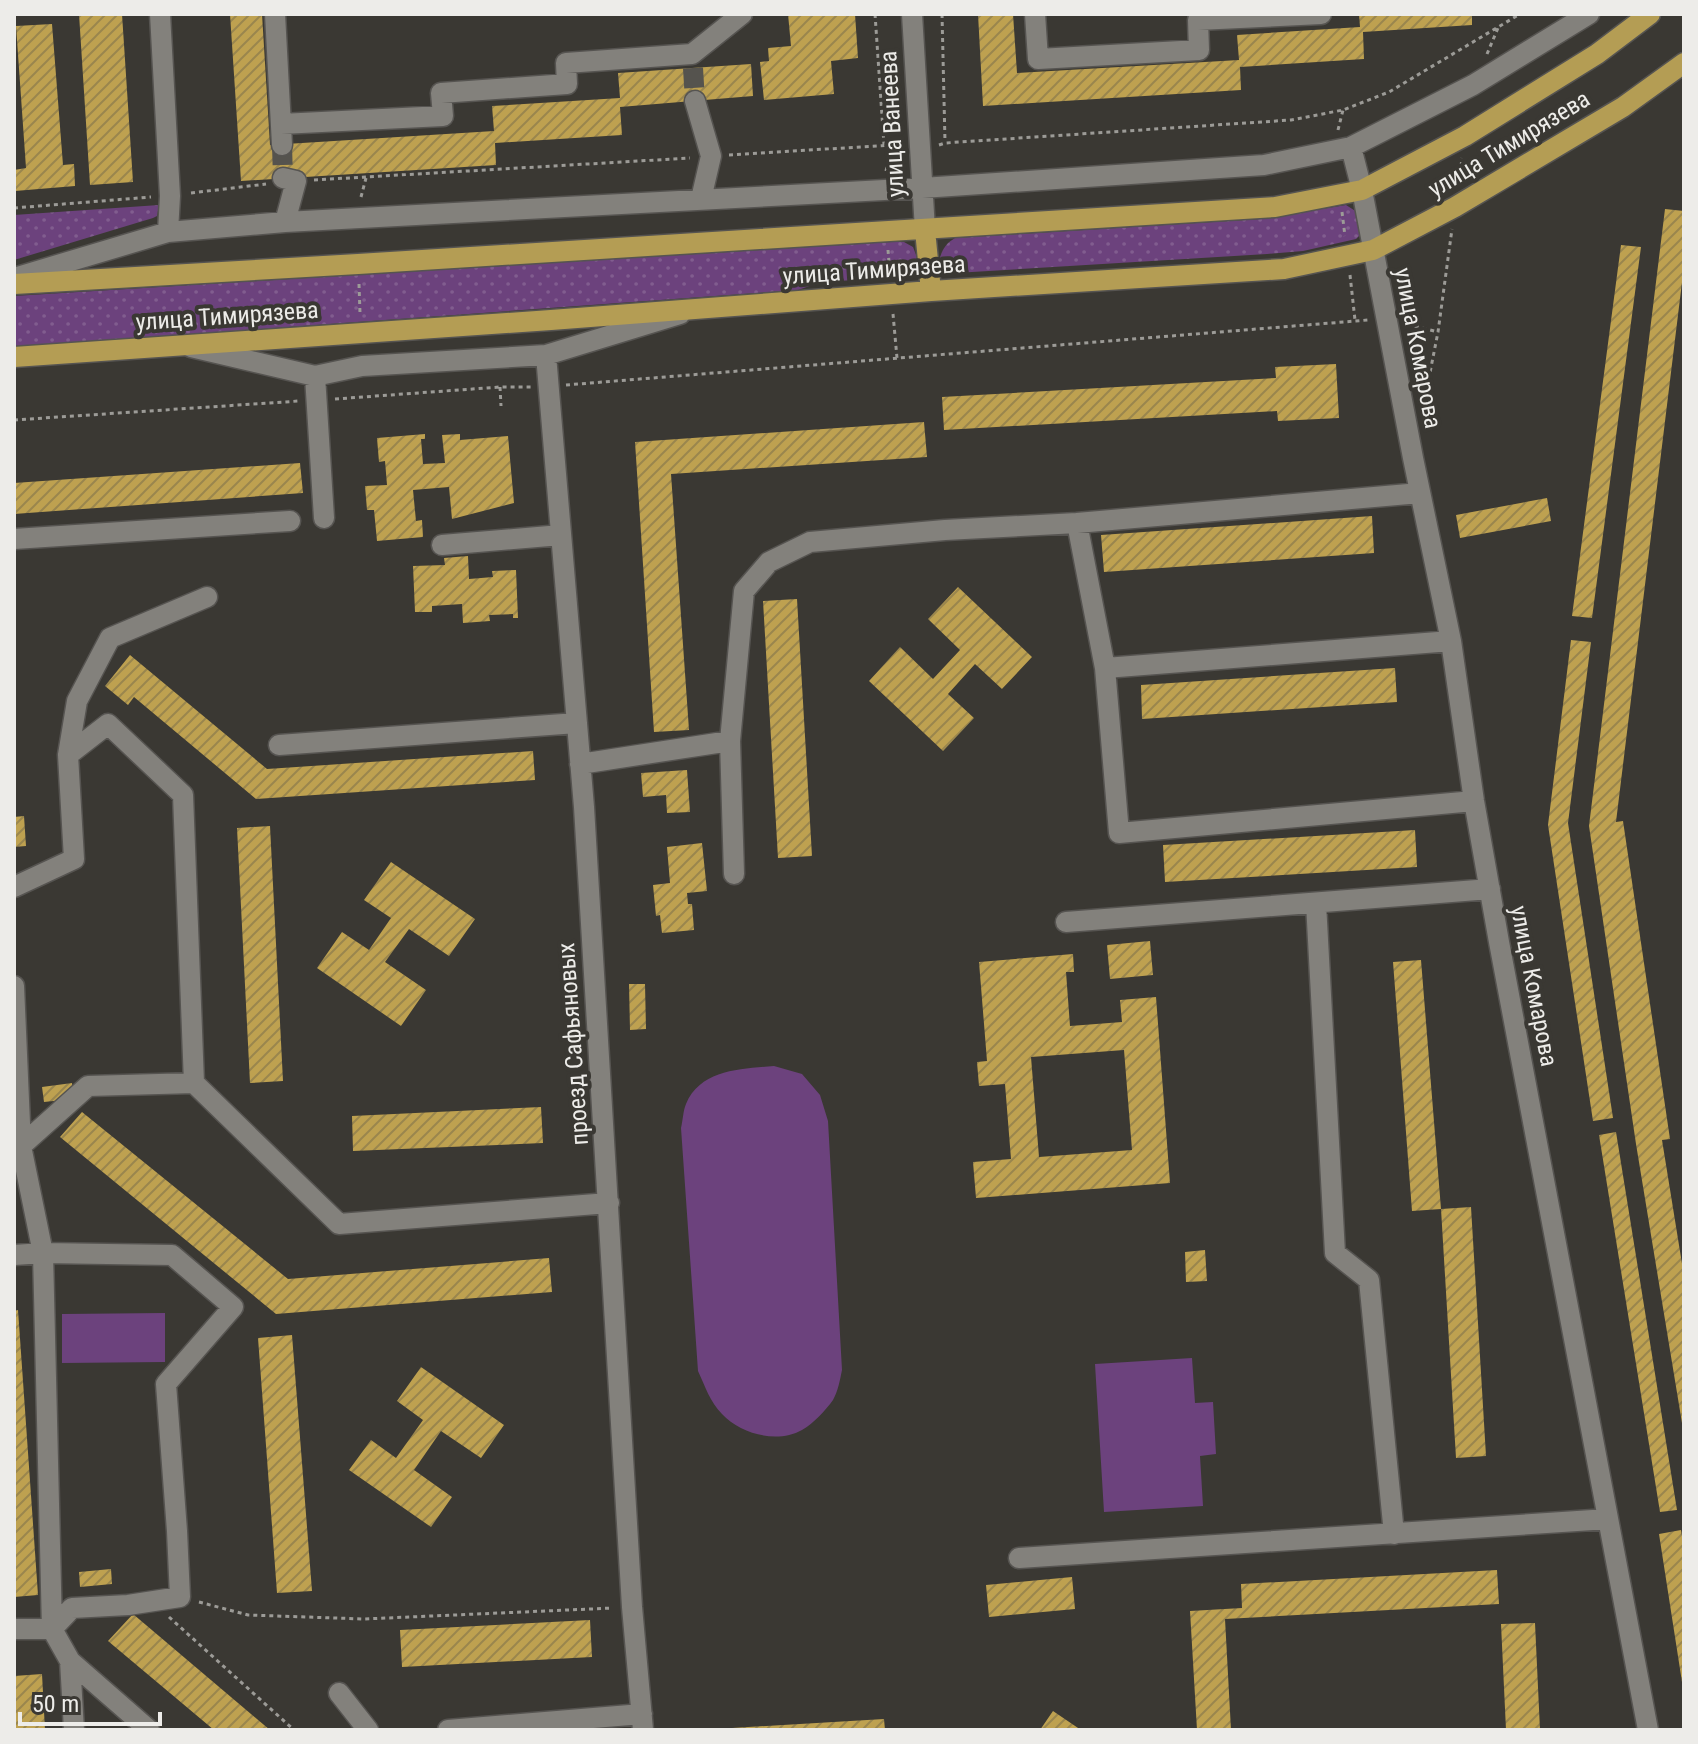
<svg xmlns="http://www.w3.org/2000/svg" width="1698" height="1744" viewBox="0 0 1698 1744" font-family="'Roboto Condensed',sans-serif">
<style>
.grass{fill:url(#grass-dots)}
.garden{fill:#6c427d}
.building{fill:url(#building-hatch);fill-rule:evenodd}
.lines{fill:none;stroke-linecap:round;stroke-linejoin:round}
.minor-tunnel{stroke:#55534e;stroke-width:20;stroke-dasharray:20 10;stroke-linecap:butt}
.minor-casing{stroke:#565451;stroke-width:23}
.major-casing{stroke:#565451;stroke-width:23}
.path{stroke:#9c9b97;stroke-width:3;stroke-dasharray:4 4;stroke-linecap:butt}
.minor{stroke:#83817c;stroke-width:20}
.major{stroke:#b49d54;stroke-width:20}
.labels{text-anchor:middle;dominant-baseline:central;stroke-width:8;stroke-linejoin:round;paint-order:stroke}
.street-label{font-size:24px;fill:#edece9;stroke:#3a3833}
</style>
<defs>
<pattern id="grass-dots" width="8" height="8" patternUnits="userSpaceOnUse" patternTransform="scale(2)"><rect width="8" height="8" fill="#6c427d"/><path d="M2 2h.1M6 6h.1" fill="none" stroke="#815d8f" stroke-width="1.8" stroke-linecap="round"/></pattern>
<pattern id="building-hatch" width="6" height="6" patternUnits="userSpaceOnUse" patternTransform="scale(2)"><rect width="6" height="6" fill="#bea150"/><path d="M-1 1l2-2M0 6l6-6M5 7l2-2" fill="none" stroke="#9a864d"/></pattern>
</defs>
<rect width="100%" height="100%" fill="#3a3833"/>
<path class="grass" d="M159,205L157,216L153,218L14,260V215Z
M1346,205L1357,212L1362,233L1356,239L1303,251L1267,254L955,273L945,269L939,261C942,250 945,244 955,238L1261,219Z
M891,242H904L913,247L918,260L915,271L905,277L821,282L798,290L14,347V296Z"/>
<path class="garden" d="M774,1066L802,1074L820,1095L828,1121L842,1370C840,1380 838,1391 833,1400C825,1411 814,1423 802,1430C777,1444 741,1434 722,1414C710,1402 705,1386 698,1371L681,1128C683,1120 683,1111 686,1104C701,1069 741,1069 774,1066Z
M165,1313V1362L62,1363V1314Z
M1192,1358L1195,1403L1213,1402L1216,1454L1200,1456L1203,1506L1104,1512L1095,1364Z"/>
<path class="building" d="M79,14H122L133,182L90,185Z
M230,14H262L270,145L494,131L492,106L620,98L618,73L751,64L753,96L620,107L622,135L495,143L496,165L241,181Z
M788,14H855L858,58L831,61L834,94L764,100L760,62L769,61L768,48L791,46Z
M978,14H1013L1017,73L1239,60L1237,35L1360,27L1359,14H1472V25L1363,32L1364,59L1240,67L1241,90L983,106Z
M52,24L63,165L74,164L75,186L15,191L14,170L26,168L16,26Z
M1665,209L1684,211V266L1616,822L1623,821L1670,1139L1662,1140L1684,1276V1423H1682L1636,1144L1589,826Z
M1621,245L1641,247L1592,618L1572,616Z
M1336,364L1339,418L1278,421L1277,411L944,430L942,397L1276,378L1275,367Z
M924,422L927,457L671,474L689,730L654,732L635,442Z
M425,434V439H421L423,464L445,463L442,435L460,434V440L508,436L514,503L452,519L449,487L413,490L416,521L422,520L423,537L377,541L374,510H367L365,486L387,485L385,461L379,462L377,438Z
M300,463L303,493L14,514V483Z
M1547,498L1551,521L1460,538L1456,515Z
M1372,516L1374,553L1104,572L1101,535Z
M468,556L469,579L493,577L492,571L516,570L518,618H513V614L489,615L490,621L463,623L462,604L432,606V612H415L413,566L445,565L444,558Z
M958,587L1032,657L1002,689L975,664L948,694L974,718L943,751L869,681L900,647L933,679L960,650L928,619Z
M797,599L812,856L778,858L763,601Z
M1571,640L1591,642L1568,823L1613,1118L1593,1121L1548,825Z
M130,655L267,769L533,751L535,780L256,799L134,697L128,705L105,686Z
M1395,668L1397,702L1142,719L1141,685Z
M687,770L690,812L667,813L666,795L643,797L641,773Z
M24,816L26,846L14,847V817Z
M270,826L283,1081L250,1083L237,828Z
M1415,830L1417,867L1165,882L1163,845Z
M702,843L707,891L687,893L688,904H692L694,930L662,933L660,915L656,916L653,885L670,883L667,847Z
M391,862L475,919L449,956L409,929L385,962L426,990L401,1026L317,968L342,932L369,950L391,918L364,900Z
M1150,941L1153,975L1110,979L1107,945Z
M1073,954L1074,972H1066L1070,1026L1122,1022L1120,1000L1156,997L1170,1183L976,1198L973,1162L1011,1159L1005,1084L979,1086L977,1062L987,1061L979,962ZM1124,1050L1132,1150L1039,1157L1031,1057Z
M1421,960L1441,1209L1412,1211L1393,962Z
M629,984H645L646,1029L630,1030Z
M72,1083L73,1099L44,1102L42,1087Z
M541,1107L543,1143L353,1151L352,1116Z
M82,1112L288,1279L549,1258L552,1292L276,1314L60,1137Z
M1616,1132L1677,1510L1660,1512L1599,1135Z
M1471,1207L1486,1456L1456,1458L1441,1209Z
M1205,1250L1207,1281L1186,1282L1185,1252Z
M18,1310L38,1595L14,1597V1311Z
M292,1335L312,1591L277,1593L258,1338Z
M421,1367L504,1425L481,1458L441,1431L414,1470L452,1497L431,1527L349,1470L371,1440L396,1458L423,1420L397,1401Z
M1681,1530L1684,1547V1681L1682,1682L1659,1534Z
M111,1569L112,1584L80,1587L79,1572Z
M1497,1570L1499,1604L1225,1619L1231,1730H1197L1190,1611L1242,1608L1241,1584Z
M1072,1577L1075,1609L989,1617L986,1585Z
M133,1614L270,1730H214L108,1641Z
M590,1620L592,1657L402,1667L400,1630Z
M1535,1623L1540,1730H1506L1501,1624Z
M42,1674L45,1730H14V1676Z
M1053,1711L1081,1730H1040Z
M884,1719L885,1730H732V1728Z"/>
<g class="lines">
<path class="minor-tunnel" d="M693,68L695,101
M282,145L283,178"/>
<defs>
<path id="minor" d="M160,14L170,196L168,232
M275,14L282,145
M912,14L925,230
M1035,14L1038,59L1199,50L1198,20L1321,14
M695,101L711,156L701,199
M281,124L443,116L441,93L567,84L566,63L692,54L742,14
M1351,147L1362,190L1413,458L1451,641L1474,801L1499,942L1648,1730
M283,178L296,181L285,222
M14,278L168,232L285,222L922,188L1264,165L1351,147L1473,85L1589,14
M191,347L315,376L362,366L546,355L680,314
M546,355L584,807L632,1607L643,1730
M315,376L324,518
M1420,493L1077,523L1105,668L1119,833L1474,801
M14,539L290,521
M442,545L561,535
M1105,668L1451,641
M730,741L734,874
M279,745L577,723
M68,755L77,701L110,638L207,597
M580,764L730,741L744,591L769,562L810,542L945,530L1077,523
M14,887L74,859L68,755L108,724L183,795L194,1083L88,1086L21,1146
M1316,903L1335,1253L1369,1280L1394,1534
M1066,922L1490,889
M14,986L21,1146L43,1253L52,1629L70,1661L149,1730
M194,1083L339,1224L609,1203
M14,1255L43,1253L172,1255L233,1307L166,1384L177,1531L180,1597L128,1605L72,1608L52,1629H14
M1019,1558L1608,1519
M70,1661L74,1730
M339,1693L368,1730
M448,1730L642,1714"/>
<path id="major" d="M925,230L931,291
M14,284L358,264L1275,207L1362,190L1465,136L1597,54L1650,14
M14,357L551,320L931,291L1284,269L1373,250L1455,207L1623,107L1684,63"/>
</defs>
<use href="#minor" class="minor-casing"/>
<use href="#major" class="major-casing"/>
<path class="path" d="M875,14L884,145
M942,14L945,142
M1487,54L1498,28
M1338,130L1343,110
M939,145L945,143L1291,120L1343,110L1389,92L1520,14
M729,155L892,145L901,147
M886,171L892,145
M314,180L690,158
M1459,182L1462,158
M191,193L266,184
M361,197L366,178
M14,208L151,197
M1342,212L1345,236
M888,250L890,274
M1350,275L1355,320
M359,284L360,313
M893,314L897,358
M1407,324L1438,332
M566,385L1368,320
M500,387L501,406
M335,399L500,387H531
M1424,403L1438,332L1452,229
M14,420L299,401
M199,1602L248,1615L364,1619L613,1608
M169,1617L294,1730"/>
<use href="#minor" class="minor"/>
<use href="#major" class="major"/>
</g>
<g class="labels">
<g class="street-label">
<text transform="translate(892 124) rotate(-93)">улица Ванеева</text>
<text transform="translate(1509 144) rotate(-31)">улица Тимирязева</text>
<text transform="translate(874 270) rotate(-4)">улица Тимирязева</text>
<text transform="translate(227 316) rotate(-4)">улица Тимирязева</text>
<text transform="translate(1418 348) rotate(79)">улица Комарова</text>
<text transform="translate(1534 986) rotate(79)">улица Комарова</text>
<text transform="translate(573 1044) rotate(-94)">проезд Сафьяновых</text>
</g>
</g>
<rect width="1698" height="1744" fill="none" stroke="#edece9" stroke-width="32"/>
<path d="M20 1712v12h140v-12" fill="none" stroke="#edece9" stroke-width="4"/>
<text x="32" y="1712" font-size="24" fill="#edece9" stroke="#3a3833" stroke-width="6" paint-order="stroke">50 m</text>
</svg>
